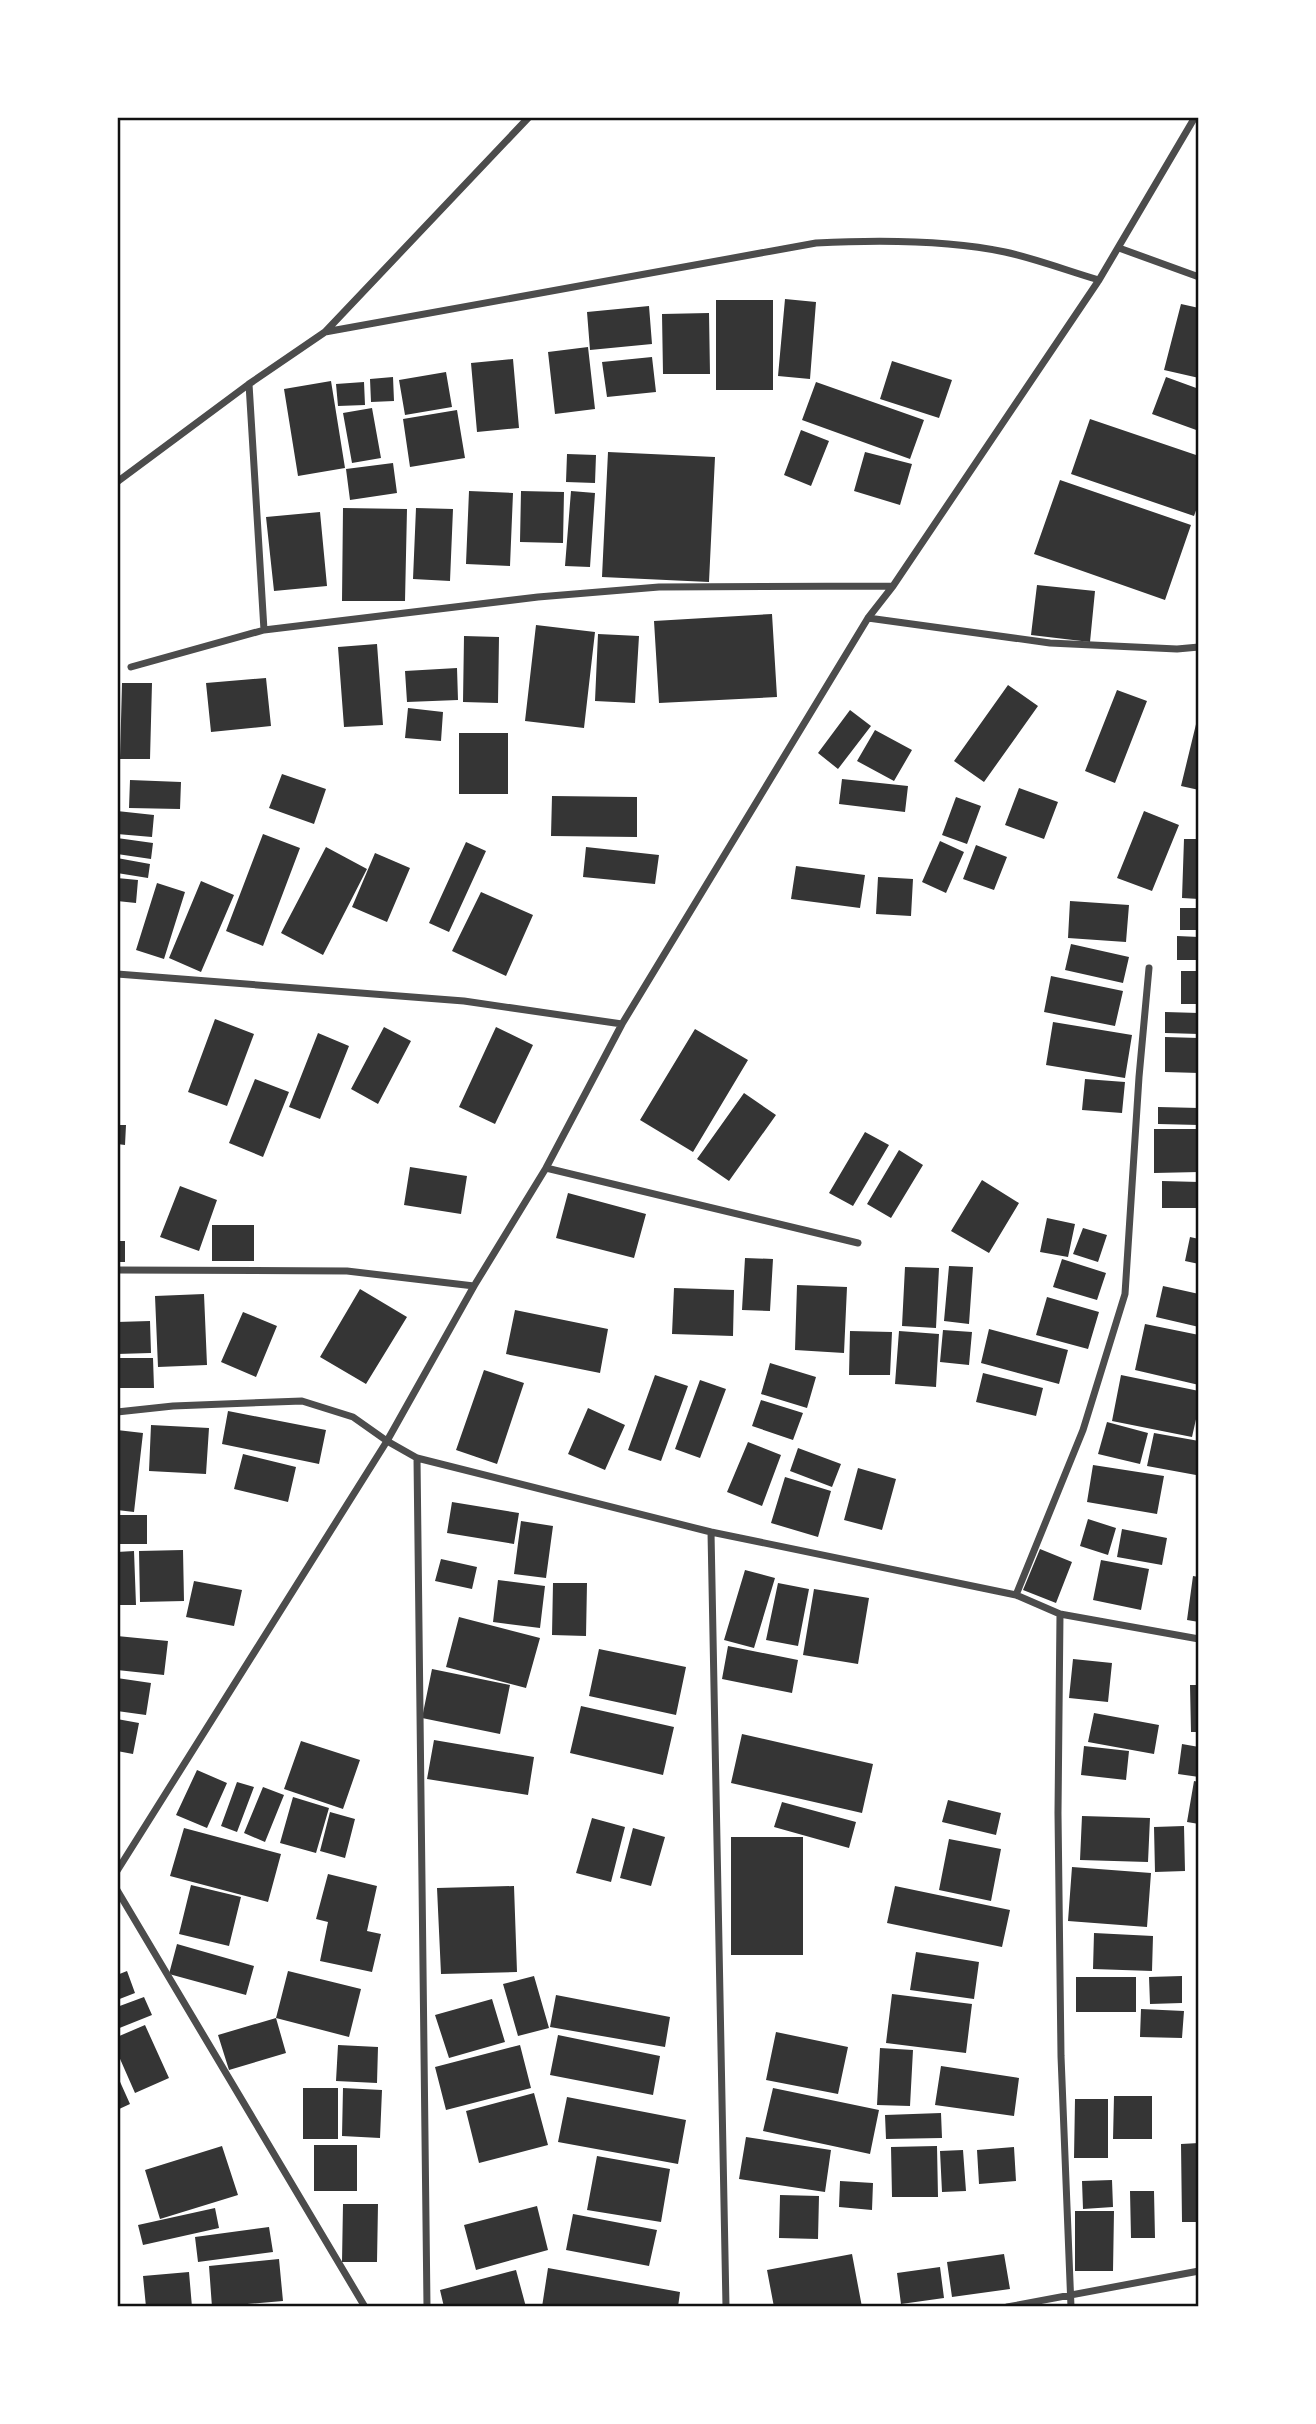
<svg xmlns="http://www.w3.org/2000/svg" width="1316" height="2424" viewBox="0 0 1316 2424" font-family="'Open Sans',sans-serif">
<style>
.building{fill:#353535}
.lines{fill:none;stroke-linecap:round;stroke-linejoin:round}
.minor{stroke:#4c4c4c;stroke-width:7}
.neatline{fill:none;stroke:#111;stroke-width:2.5}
</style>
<rect width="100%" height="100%" fill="#fff"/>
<path class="building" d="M785,299L816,302L810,379L778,376Z
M716,300H773V390H716Z
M1181,304L1199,308V378L1164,370Z
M649,306L652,344L590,350L587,312Z
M709,313L710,374H663L662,314Z
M588,347L595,409L555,414L548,352Z
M652,357L656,392L607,397L602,362Z
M513,359L519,428L477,432L471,363Z
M892,361L952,380L939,418L880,399Z
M446,372L452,407L405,415L399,380Z
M393,377L394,401L371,402L370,379Z
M1166,377L1199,389V431L1152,414Z
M331,381L345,468L298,476L284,389Z
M364,382L365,405L338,406L336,384Z
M816,382L924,420L910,459L802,420Z
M372,408L381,458L352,463L343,413Z
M457,410L465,458L410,467L403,419Z
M1090,419L1199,456V502L1194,516L1071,474Z
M801,430L829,441L811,486L784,475Z
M608,452L715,457L709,582L602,577Z
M865,452L912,464L900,505L854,491Z
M567,454L596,455L595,483L566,482Z
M393,463L397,493L350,500L346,469Z
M1060,480L1191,525L1165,600L1034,554Z
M469,491L513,493L510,566L466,564Z
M521,491L564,492L563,543L520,542Z
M571,491L595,493L590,567L565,566Z
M343,508L407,509L405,601H342Z
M416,508L453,509L450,581L413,579Z
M320,512L327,586L274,591L266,517Z
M1037,585L1095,591L1090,642L1031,635Z
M772,614L777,697L659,703L654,621Z
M536,625L595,632L584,728L525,721Z
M598,634L639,636L635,703L595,701Z
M464,636L499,637L498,703L463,702Z
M377,644L383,725L344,727L338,647Z
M457,668L458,700L407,702L405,671Z
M266,678L271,726L211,732L206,683Z
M122,683H152L150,759H120Z
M1008,685L1038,706L984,782L954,761Z
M1117,690L1147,701L1115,783L1085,771Z
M408,708L443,712L441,741L405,738Z
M850,710L871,726L838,769L818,753Z
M1198,716H1199V790L1181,786Z
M875,730L912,750L894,781L857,761Z
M459,733H508V794H459Z
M282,774L326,789L314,824L269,808Z
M842,779L908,786L905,812L839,804Z
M130,780L181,782L180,809L129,808Z
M1019,788L1058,802L1044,839L1005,825Z
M552,796L637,797V837L551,836Z
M956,797L981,806L967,844L942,835Z
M117,811L154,815L152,837L117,834Z
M1144,811L1179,825L1152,891L1117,878Z
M263,834L300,848L263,946L226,931Z
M117,838L153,843L151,859L117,854Z
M1184,839H1199V899L1182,898Z
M940,841L964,852L946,893L922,882Z
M466,842L486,851L449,932L429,923Z
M976,845L1007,857L994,890L963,879Z
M326,847L367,869L323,955L281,933Z
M586,847L659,855L655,884L583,877Z
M375,853L410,868L387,922L352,907Z
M117,858L150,864L148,878L117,873Z
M796,866L865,875L860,908L791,899Z
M878,877L913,879L911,916L876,914Z
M117,878L138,880L136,903L117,901Z
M201,881L234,895L201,972L169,958Z
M157,883L185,892L164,959L136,950Z
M481,892L533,915L506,976L452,951Z
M1070,901L1129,905L1126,942L1068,938Z
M1180,908H1199V930H1180Z
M1177,936L1199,937V960H1177Z
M1071,944L1129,957L1123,983L1065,970Z
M1181,971H1199V1004H1181Z
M1051,976L1123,991L1115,1026L1044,1012Z
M1165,1012L1199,1013V1034L1165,1033Z
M215,1019L254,1034L227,1106L188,1092Z
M1053,1022L1132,1035L1125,1078L1046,1065Z
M384,1027L411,1041L378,1104L351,1089Z
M496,1027L533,1045L495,1124L459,1107Z
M695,1029L748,1060L693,1152L640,1120Z
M318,1033L349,1046L320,1119L289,1107Z
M1165,1037L1199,1038V1073L1165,1072Z
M255,1079L289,1092L263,1157L229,1143Z
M1085,1079L1125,1082L1122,1113L1082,1110Z
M744,1093L776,1115L729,1181L697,1159Z
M1158,1107L1199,1108V1125L1158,1124Z
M117,1125H126L125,1145L117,1144Z
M1154,1129H1199V1172L1154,1173Z
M865,1132L889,1145L853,1206L829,1193Z
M899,1150L923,1165L891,1218L867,1204Z
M410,1167L467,1176L461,1214L404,1205Z
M982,1180L1019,1203L989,1253L951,1231Z
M1162,1181L1199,1182V1208H1162Z
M180,1186L217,1200L199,1251L160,1237Z
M568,1193L646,1214L634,1258L556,1238Z
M1047,1218L1075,1224L1068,1257L1040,1252Z
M212,1225H254V1261H212Z
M1083,1228L1107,1235L1098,1262L1073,1254Z
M1190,1237L1199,1239V1264L1185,1261Z
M117,1241H125V1262H117Z
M745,1258L773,1259L770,1311L742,1310Z
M1062,1259L1106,1273L1097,1300L1053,1287Z
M949,1266L973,1267L969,1324L944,1321Z
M905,1267L939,1268L936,1328L902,1326Z
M797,1285L847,1287L844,1353L795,1350Z
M1163,1286L1199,1294V1327L1156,1317Z
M674,1288L734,1290L733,1336L672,1334Z
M360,1289L407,1317L366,1384L320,1357Z
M204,1294L207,1365L158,1367L155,1296Z
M1047,1297L1099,1312L1088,1349L1036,1335Z
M515,1310L608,1329L600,1373L506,1354Z
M243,1312L277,1326L256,1377L221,1362Z
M150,1321L151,1353L117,1354V1322Z
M1145,1324L1199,1335V1385L1135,1370Z
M989,1329L1068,1350L1059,1384L981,1363Z
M943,1330L972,1332L969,1365L940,1362Z
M850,1331L892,1332L890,1375H849Z
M899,1331L939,1334L936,1387L895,1384Z
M117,1358H153L154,1388H117Z
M770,1363L816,1377L807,1408L761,1394Z
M484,1370L524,1383L497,1464L456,1450Z
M983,1373L1043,1388L1036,1416L976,1402Z
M655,1375L688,1386L661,1461L628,1450Z
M1121,1375L1199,1391V1406L1192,1437L1112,1421Z
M700,1380L726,1389L700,1458L675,1449Z
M761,1400L803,1413L793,1440L752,1426Z
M588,1408L625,1425L605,1470L568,1454Z
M228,1411L326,1430L319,1464L222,1444Z
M1107,1422L1148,1433L1140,1464L1098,1454Z
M151,1425L209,1428L206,1474L149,1471Z
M117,1430L143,1433L134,1512L117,1510Z
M1154,1433L1199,1441L1196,1475L1147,1466Z
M748,1442L781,1455L762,1506L727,1492Z
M798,1448L841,1464L832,1487L790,1471Z
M243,1454L296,1467L288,1502L234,1489Z
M1093,1465L1164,1476L1157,1514L1087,1502Z
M858,1468L896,1479L882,1530L844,1520Z
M785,1477L831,1491L818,1537L771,1523Z
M452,1502L519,1513L514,1544L447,1533Z
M117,1515H147V1544H117Z
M1088,1519L1116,1528L1108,1555L1080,1546Z
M521,1521L553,1526L546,1578L514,1574Z
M1122,1529L1167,1538L1162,1565L1117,1557Z
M1040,1549L1072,1562L1056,1603L1023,1590Z
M183,1550L184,1601L140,1602L139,1551Z
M134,1551L136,1605H117V1552Z
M441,1559L477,1567L472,1589L435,1581Z
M1101,1560L1149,1569L1141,1610L1093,1600Z
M745,1570L775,1578L754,1648L724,1640Z
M1193,1576L1199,1577V1622L1187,1620Z
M498,1580L545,1586L540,1628L493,1622Z
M194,1581L242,1590L234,1626L186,1617Z
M553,1583H587L586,1636L552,1635Z
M778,1583L809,1589L798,1646L766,1640Z
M814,1589L869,1598L858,1664L803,1655Z
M459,1617L540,1638L526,1688L446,1667Z
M117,1636L168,1641L164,1675L117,1670Z
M728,1646L798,1660L792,1693L722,1679Z
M599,1649L686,1667L676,1715L589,1696Z
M1073,1659L1112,1663L1108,1702L1069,1698Z
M432,1669L510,1685L500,1734L422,1718Z
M117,1678L151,1683L146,1715L117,1711Z
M1190,1685H1199V1732H1191Z
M581,1706L674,1727L663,1775L570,1753Z
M1094,1713L1159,1725L1154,1754L1088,1742Z
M117,1719L139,1723L133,1754L117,1751Z
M742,1734L873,1764L862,1813L731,1783Z
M434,1740L534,1757L528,1795L427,1779Z
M301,1741L360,1760L343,1809L284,1789Z
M1182,1744L1199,1747V1777L1178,1774Z
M1084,1746L1129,1751L1126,1780L1081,1775Z
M197,1770L227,1783L207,1828L176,1815Z
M1194,1781L1199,1782V1824L1187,1822Z
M237,1782L254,1787L237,1832L221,1826Z
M263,1787L284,1795L265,1842L244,1833Z
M293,1797L329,1808L316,1853L280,1843Z
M948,1800L1001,1813L996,1835L942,1822Z
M782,1802L856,1822L849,1848L774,1827Z
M330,1812L355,1819L345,1858L320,1851Z
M1082,1816L1150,1818L1148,1862L1080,1860Z
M592,1818L625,1827L611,1882L576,1873Z
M1184,1826L1185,1871L1155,1872L1154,1827Z
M184,1828L281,1854L268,1902L170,1876Z
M633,1828L665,1837L651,1886L620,1878Z
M731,1837H803V1955H731Z
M949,1839L1001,1849L991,1901L939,1890Z
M1072,1867L1151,1873L1147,1927L1068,1921Z
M328,1874L377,1886L367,1931L381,1934L372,1972L320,1961L328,1922L316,1919Z
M191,1885L241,1897L229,1946L179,1934Z
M514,1886L517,1972L441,1974L437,1888Z
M895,1886L1010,1910L1002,1947L887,1923Z
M1094,1933L1153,1936L1152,1971L1093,1969Z
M177,1944L254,1966L246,1995L169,1974Z
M916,1952L979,1962L974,1999L910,1990Z
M127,1971L135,1993L117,2000V1975Z
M288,1971L361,1989L349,2037L276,2018Z
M534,1976L549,2028L518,2036L503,1984Z
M1182,1976V2003L1150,2004L1149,1977Z
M1076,1977H1136V2012H1076Z
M892,1994L972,2004L966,2053L886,2043Z
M556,1995L670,2017L665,2047L550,2027Z
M144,1997L152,2015L117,2029V2007Z
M492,1999L505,2042L449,2058L435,2015Z
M1141,2009L1184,2011L1182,2038L1140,2037Z
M276,2018L286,2053L229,2070L218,2035Z
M145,2025L169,2078L135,2093L117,2052V2037Z
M776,2032L848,2047L838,2094L766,2080Z
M558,2035L660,2056L653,2095L550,2075Z
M338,2045L378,2047L377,2083L336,2081Z
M520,2045L531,2088L446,2110L435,2067Z
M880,2048L913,2050L910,2106L877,2105Z
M941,2066L1019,2078L1014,2116L935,2105Z
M117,2075L130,2104L117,2110Z
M303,2088H338V2139H303Z
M343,2088L382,2090L380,2138L342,2136Z
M773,2088L879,2110L870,2154L763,2131Z
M534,2093L548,2145L479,2163L466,2111Z
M1114,2096H1152V2139H1113Z
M567,2097L686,2120L678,2164L558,2142Z
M1075,2099H1108V2158H1074Z
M941,2113L942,2138L886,2139L885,2115Z
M746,2137L831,2150L825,2192L739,2179Z
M1199,2143V2222H1182L1181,2144Z
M314,2145H357V2191H314Z
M222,2146L238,2195L160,2219L145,2170Z
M937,2146L938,2197H892L891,2147Z
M1014,2147L1016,2181L979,2184L977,2150Z
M963,2150L966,2191L942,2192L940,2151Z
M597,2156L670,2169L661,2222L587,2210Z
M1112,2180L1113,2207L1083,2209L1082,2181Z
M840,2181L873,2183L872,2210L839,2207Z
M1130,2191H1154L1155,2238H1131Z
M780,2195L819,2196L818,2239L779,2238Z
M343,2204H378L377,2262H342Z
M537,2206L548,2250L476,2270L464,2225Z
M215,2208L219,2228L143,2245L138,2225Z
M1075,2211H1114L1113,2271H1075Z
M573,2214L657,2230L649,2266L566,2250Z
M269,2227L273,2252L198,2262L195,2237Z
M852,2254L862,2307H774L767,2270Z
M1004,2254L1010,2289L952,2297L947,2262Z
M279,2259L283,2301L212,2307L209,2266Z
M940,2267L944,2298L901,2304L897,2273Z
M548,2268L680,2292L678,2307H542Z
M516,2270L526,2307H444L440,2290Z
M189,2272L192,2307H146L143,2276Z
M1199,2304V2307H1180V2305Z"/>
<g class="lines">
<path class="minor" d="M1119,248L1199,277
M325,332L816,243C874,240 948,240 1005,252C1037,259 1068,271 1099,280
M249,384L264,630
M117,482L249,384L325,332L529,117
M868,618L1050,643L1177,649L1199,647
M131,667L264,630L538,597L659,587L893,586
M117,974L464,1001L622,1024
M546,1168L858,1243
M117,1270L347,1271L474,1286
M117,1412L173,1406L302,1401L353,1417L387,1441L417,1458L711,1532L1016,1595L1060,1614L1199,1639
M417,1458L427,2307
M711,1532L726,2307
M1016,1595L1083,1430L1125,1294L1139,1077L1149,968
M1060,1614L1058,1813L1061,2056L1071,2307
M117,1871L387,1441L474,1286L546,1168L622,1024L868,618L893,586L1099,280L1195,117
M117,1890L365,2307
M1007,2307L1199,2271"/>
</g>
<rect width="1316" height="2424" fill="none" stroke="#ffffff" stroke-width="238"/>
<rect x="119" y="119" width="1078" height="2186" class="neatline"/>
</svg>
